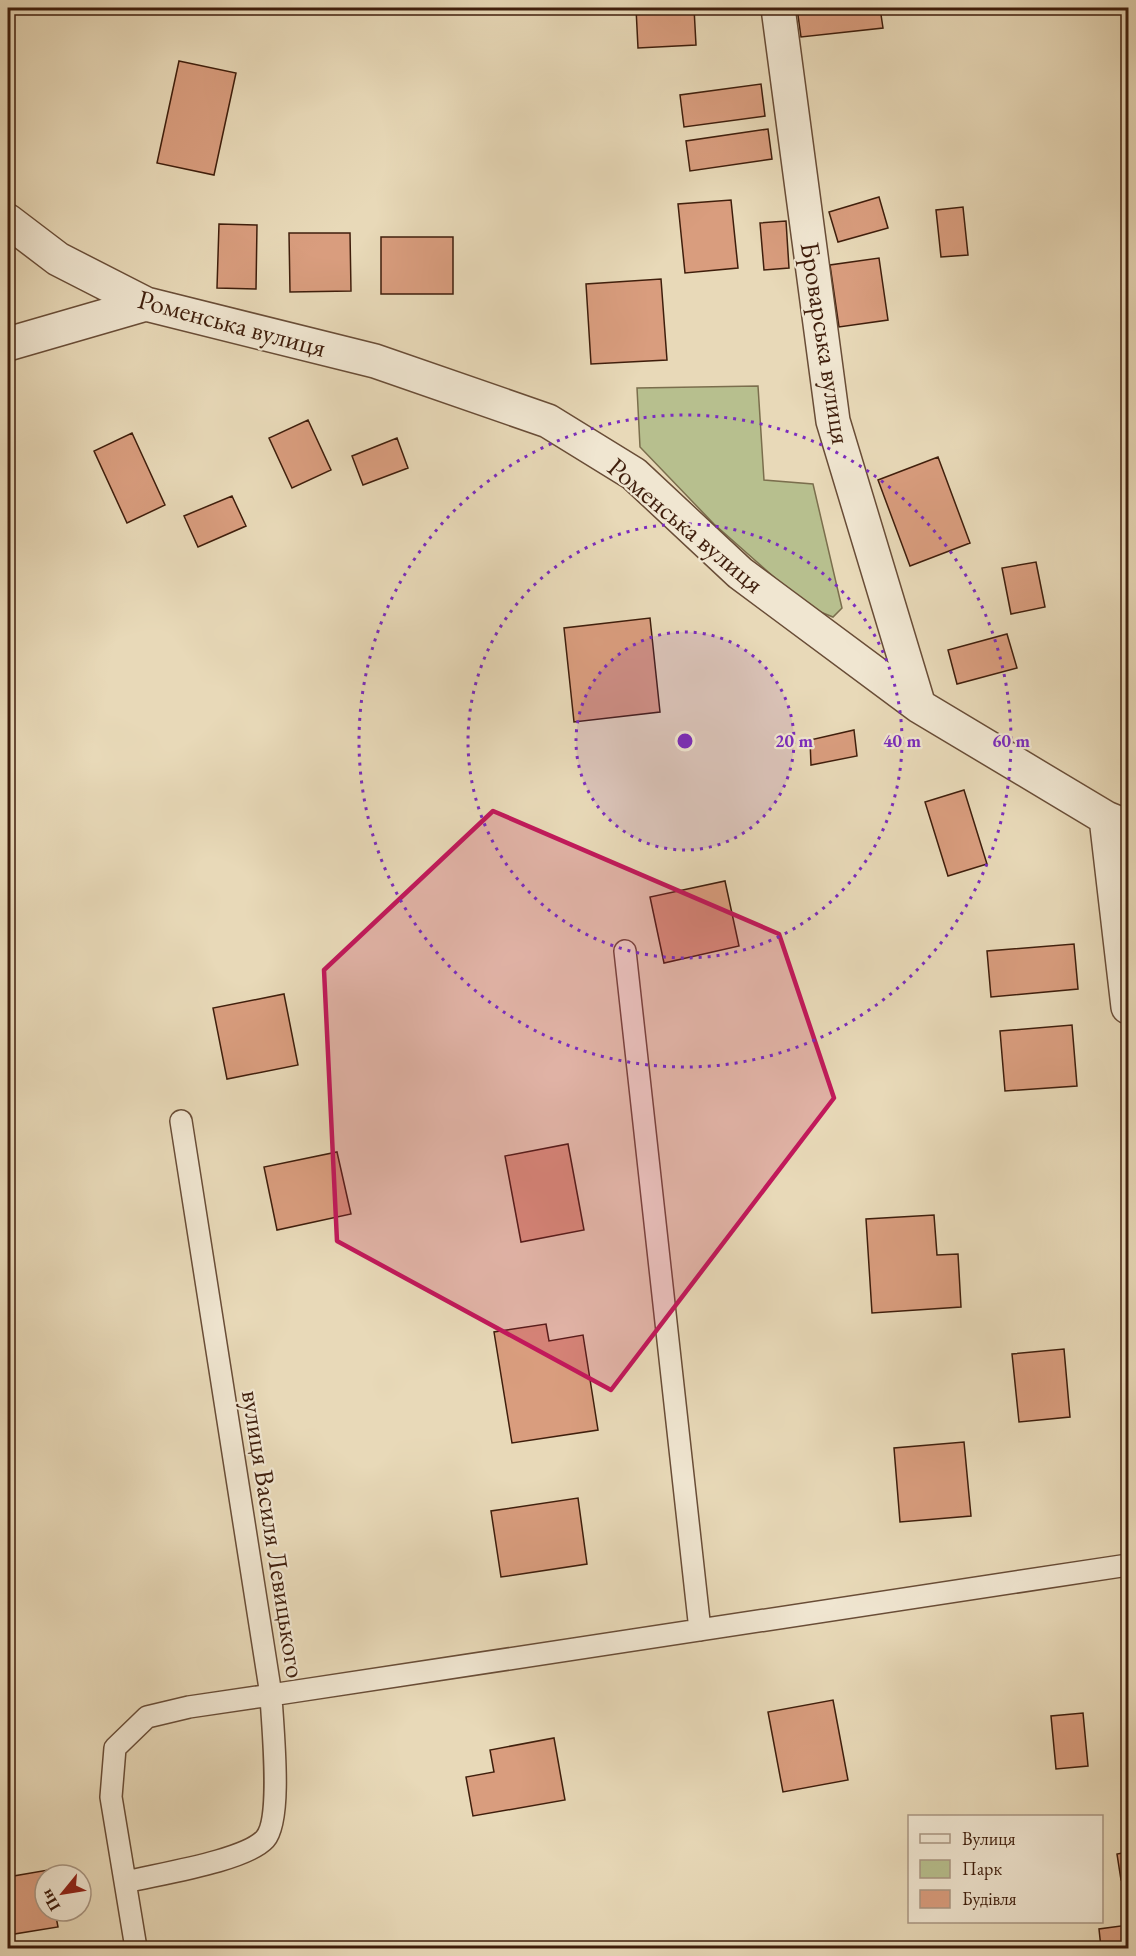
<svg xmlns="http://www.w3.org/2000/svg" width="1136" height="1956" viewBox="0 0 1136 1956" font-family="'EB Garamond',serif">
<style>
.green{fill:#b7bf8e;stroke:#7b6e4d;stroke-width:1.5}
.building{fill:#d99d7e;stroke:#3f1e0c;stroke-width:1.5}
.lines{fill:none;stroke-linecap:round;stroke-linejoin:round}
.lane-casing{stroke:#694d37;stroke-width:24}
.street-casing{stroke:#694d37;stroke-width:36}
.lane{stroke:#f0e6d1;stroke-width:21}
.street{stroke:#f0e6d1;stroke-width:33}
.marked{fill:#c2185b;fill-opacity:0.2;stroke:#c2185b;stroke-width:4.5;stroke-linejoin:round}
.ring{fill:none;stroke:#7b2cbf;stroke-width:3;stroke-dasharray:3 6}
.labels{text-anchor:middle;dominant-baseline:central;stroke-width:4.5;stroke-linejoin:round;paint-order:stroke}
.street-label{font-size:27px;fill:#3f1e0c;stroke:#f0e6d1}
.centre{fill:#7b2cbf;stroke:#f0e6d1;stroke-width:3}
.ring-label{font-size:18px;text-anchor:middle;font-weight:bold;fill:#7b2cbf;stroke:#f0e6d1;stroke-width:4.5;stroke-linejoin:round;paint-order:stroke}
</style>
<rect width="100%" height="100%" fill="#e8d9b8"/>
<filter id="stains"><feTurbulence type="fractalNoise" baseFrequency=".00333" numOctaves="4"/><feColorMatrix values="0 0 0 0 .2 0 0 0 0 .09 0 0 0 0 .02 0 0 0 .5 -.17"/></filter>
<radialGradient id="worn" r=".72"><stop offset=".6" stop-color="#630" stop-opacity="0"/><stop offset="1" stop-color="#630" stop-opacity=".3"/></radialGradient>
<path class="green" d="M758,386L764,480L813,484L842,608L833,617L808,607L714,524L640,447L637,388Z"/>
<path class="building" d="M636,8H694L696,45L638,48Z
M797,8H880L883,28L801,37Z
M179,61L236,73L214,175L157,163Z
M761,84L765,116L684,127L680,95Z
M768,129L772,159L690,171L686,141Z
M879,197L888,228L838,242L829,212Z
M731,200L738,268L685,273L678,204Z
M963,207L968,255L941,257L936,210Z
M786,221L789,268L764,270L760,223Z
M219,224L257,225L256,289L217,288Z
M289,233H350L351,291L290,292Z
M381,237H453V294H381Z
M879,258L888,320L839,327L830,265Z
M661,279L667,360L591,364L586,284Z
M308,420L331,470L292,488L269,438Z
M132,433L165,505L127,523L94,451Z
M397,438L408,468L363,485L352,456Z
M938,457L970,543L910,566L878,480Z
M232,496L246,526L198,547L184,516Z
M1036,562L1045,607L1011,614L1002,568Z
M650,618L660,712L574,722L564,628Z
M1007,634L1017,668L957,684L948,650Z
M854,730L857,756L811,765L810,740Z
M964,790L987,864L948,876L925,802Z
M725,881L739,946L664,963L650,897Z
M1074,944L1078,989L991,997L987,951Z
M284,994L298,1065L227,1079L213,1008Z
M1072,1025L1077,1086L1005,1091L1000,1031Z
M568,1144L584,1230L521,1242L505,1156Z
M337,1152L351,1214L277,1230L264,1167Z
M934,1215L937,1255L958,1254L961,1307L872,1313L866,1219Z
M546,1324L549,1341L583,1335L598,1430L512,1443L494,1332Z
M1064,1349L1070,1417L1019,1422L1012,1354Z
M964,1442L971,1516L900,1522L894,1448Z
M578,1498L587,1564L501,1577L491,1511Z
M833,1700L848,1780L783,1792L768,1712Z
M1083,1713L1088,1766L1056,1769L1051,1716Z
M554,1738L565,1800L473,1816L466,1777L494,1772L490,1750Z
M1128,1852V1879L1121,1880L1117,1854Z
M48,1870L49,1875H45V1911H55L58,1927L8,1935V1877Z
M1128,1925V1948H1101L1099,1929Z"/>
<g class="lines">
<defs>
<path id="lane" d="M625,951L700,1630
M126,1882C158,1874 245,1861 265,1839C283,1819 272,1724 271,1695L1128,1565
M136,1948L111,1797L115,1748L147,1717L189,1707L271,1695L181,1121"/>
<path id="street" d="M778,8L833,421L919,706
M8,221L58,259L146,304L375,361L548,421L634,474L740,573L919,706L1106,818L1128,827
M8,344L146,304
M1106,818L1128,1007"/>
</defs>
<use href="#lane" class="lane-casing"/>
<use href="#street" class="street-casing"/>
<use href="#lane" class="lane"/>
<use href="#street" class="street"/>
</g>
<path class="marked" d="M493,811L779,934L834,1098L611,1390L337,1241L324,970Z"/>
<circle cx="685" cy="741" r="109" fill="#7b2cbf" fill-opacity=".12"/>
<g class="ring">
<circle cx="685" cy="741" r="109"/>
<circle cx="685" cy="741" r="217"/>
<circle cx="685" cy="741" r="326"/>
</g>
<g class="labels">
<g class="street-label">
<text transform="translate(232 323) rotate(15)">Роменська вулиця</text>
<text transform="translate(826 343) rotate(81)">Броварська вулиця</text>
<text transform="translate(686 525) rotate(40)">Роменська вулиця</text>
<text transform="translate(274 1534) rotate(81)">вулиця Василя Левицького</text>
</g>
</g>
<circle cx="685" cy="741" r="9" class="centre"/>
<g class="ring-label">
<text x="794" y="747">20 m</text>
<text x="902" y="747">40 m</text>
<text x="1011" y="747">60 m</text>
</g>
<rect width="1136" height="1956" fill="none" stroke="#e8d9b8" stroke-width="30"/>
<rect x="9" y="9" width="1118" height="1938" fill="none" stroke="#3f1e0c" stroke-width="3"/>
<rect x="15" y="15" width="1106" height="1926" fill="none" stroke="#3f1e0c" stroke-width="1.5"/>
<rect x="908" y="1815" width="195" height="108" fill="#f0e6d1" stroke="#a99682" stroke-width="1.5"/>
<rect x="920" y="1834" width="30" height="9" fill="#f0e6d1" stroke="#a99682" stroke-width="1.5"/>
<text x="962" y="1845" font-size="18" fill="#3f1e0c">Вулиця</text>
<rect x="920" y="1860" width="30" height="18" fill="#b7bf8e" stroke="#a99682" stroke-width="1.5"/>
<text x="962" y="1875" font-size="18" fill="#3f1e0c">Парк</text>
<rect x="920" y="1890" width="30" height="18" fill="#d99d7e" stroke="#a99682" stroke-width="1.5"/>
<text x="962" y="1905" font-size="18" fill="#3f1e0c">Будівля</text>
<g transform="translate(63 1893) rotate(240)"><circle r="28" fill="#f0e6d1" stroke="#a99682" stroke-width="1.5"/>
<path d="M0-4.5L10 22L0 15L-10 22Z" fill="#8f2418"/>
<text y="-9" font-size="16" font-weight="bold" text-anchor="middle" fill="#3f1e0c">Пн</text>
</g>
<rect width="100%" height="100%" filter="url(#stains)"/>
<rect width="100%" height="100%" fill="url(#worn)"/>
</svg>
